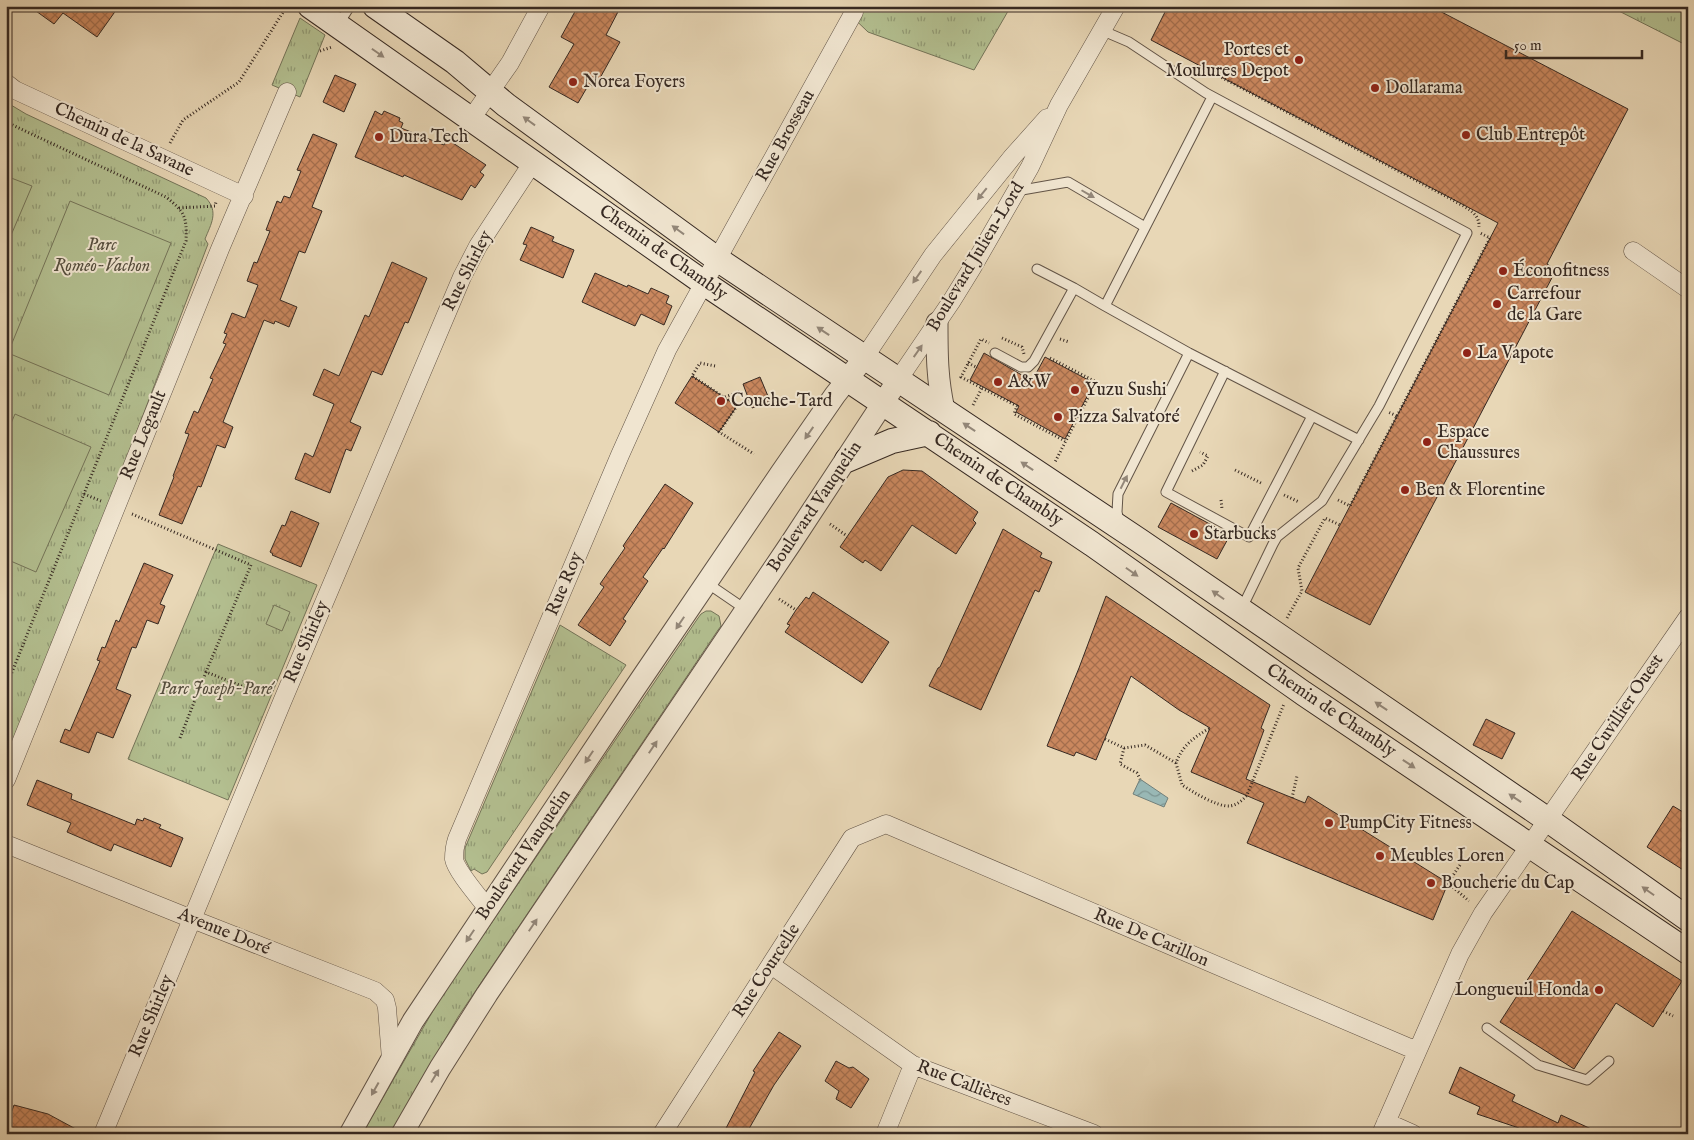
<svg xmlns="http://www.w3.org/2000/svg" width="1694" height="1140" viewBox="0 0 1694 1140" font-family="'IM FELL English',serif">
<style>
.grass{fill:url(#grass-tufts);stroke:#747459}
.garden{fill:#b3bf90;stroke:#747459}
.water{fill:url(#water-waves);stroke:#717f7a}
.building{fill:url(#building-cross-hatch);stroke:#362922}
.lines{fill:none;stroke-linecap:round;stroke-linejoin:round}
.service-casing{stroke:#625447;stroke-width:11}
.minor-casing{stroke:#625447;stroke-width:19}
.tertiary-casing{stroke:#625447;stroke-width:23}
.secondary-casing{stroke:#362922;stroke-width:26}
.path{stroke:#362922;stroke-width:3;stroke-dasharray:1 2.5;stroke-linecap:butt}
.service{stroke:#f0e5d0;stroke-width:9}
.minor{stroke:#f0e5d0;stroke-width:18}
.tertiary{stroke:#f0e5d0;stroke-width:21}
.secondary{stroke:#f0e5d0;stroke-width:24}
.oneway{fill:#938779}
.poi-dot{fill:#8f2418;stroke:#f0e5d0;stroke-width:2}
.labels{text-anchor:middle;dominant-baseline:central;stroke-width:4;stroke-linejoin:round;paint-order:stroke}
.poi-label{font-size:18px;fill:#362922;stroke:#f0e5d0;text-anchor:start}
.street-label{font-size:18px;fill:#362922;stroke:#f0e5d0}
.park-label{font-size:18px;font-style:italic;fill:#554e3e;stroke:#f0e5d0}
</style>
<defs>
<pattern id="grass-tufts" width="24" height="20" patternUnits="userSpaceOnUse" patternTransform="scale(1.25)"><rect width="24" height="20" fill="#b3bf90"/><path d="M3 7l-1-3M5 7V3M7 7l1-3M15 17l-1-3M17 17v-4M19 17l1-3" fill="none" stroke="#929b75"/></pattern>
<pattern id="water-waves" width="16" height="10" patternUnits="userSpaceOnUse" patternTransform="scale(1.25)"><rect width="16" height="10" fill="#99b8b5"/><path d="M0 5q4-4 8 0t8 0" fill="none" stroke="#7e9693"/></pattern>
<pattern id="building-cross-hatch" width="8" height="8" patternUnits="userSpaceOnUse" patternTransform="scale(1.25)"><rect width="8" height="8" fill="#c9875e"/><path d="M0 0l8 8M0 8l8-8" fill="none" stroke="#a46e4d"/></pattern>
</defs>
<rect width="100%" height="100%" fill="#e8d7b6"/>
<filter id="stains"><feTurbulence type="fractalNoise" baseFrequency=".004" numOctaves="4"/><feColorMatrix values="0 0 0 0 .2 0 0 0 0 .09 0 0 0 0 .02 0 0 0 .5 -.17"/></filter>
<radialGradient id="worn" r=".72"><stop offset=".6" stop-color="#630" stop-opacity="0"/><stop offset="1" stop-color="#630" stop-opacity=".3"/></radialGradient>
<path class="grass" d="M841,6H1011L974,70L868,32Z
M1609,6H1688V46Z
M300,18L325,35L300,97L272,85Z
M6,102L26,114L206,198C219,212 211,224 205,239L208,244L6,776V666L9,659L6,658Z
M218,544L317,585L228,800L128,759Z
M706,611H711L719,616L721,626L718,630L458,1017L391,1134H362L438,1002L698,618L701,614Z
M560,625L626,665L487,872L482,874L474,869L471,871L465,859V848Z"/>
<path class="garden" d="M6,176L32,186L6,247Z
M70,201L171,243L109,395L8,353Z
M15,414L91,447L36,572L6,559V435Z
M274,605L290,612L282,631L266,624Z"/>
<path class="water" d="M1140,779L1168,798L1164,807L1133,794Z"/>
<path class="building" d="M29,6H119L97,37L63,13L54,24Z
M578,6H621L606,35L620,42L595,87L589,84L578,103L549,87L574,44L561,37Z
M1168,6H1430L1628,109L1547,264L1556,270L1370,625L1305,592L1498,223L1151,40Z
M335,75L356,84L344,112L323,102Z
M375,111L382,115L384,111L400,118L399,121L403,123L401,128L444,145L447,139L486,165L480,172L484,175L475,188L471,185L462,200L404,175L403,177L355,157Z
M313,134L337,144L312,207L322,211L305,253L299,251L280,300L297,307L289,327L275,321L274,324L264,320L223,422L233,427L225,448L217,445L201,487L198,486L182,524L159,515L174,477L173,476L189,434L185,433L194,411L198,413L213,379L210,378L226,344L223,343L227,334L224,333L232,313L245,318L258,285L247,281L254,262L257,263L270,231L266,230L277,201L281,203L284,196L290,198L301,171L297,170Z
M531,227L554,237L552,241L574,250L563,278L520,260L527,245L523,244Z
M392,262L427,278L408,323L405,322L382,375L372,371L350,422L361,427L351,451L346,449L330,493L295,479L305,453L313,457L334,404L313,395L324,369L339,376L365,315L369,317Z
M595,273L627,287L628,285L648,294L651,288L669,296L666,303L672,306L664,325L641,314L635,326L582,302Z
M984,353L1032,381L1045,357L1094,383L1065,439L1016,412L1019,406L970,380Z
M692,376L737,406L719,432L675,403Z
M760,377L770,401L752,408L743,384Z
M903,470L922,471L978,512L973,520L976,523L956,554L912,525L881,571L865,560L863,563L840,547L888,477Z
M665,484L693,503L664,549L663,548L643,577L648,581L623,619L626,621L610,646L578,625L604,587L600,584L625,548L623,546Z
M1171,503L1230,535L1217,559L1158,527Z
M291,511L319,523L301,567L272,555L273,554L270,552L282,525L285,526Z
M1003,529L1042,553L1040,557L1052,562L1039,592L1035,590L981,710L929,686L938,668L940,667Z
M144,563L173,575L160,604L165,606L158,624L147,620L136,648L132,647L116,689L131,695L113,738L97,732L89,753L60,742L65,729L70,731L100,661L97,660L102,647L105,648L116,620L119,622Z
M813,592L889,642L862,683L785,632L790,625L787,624L796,610L806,597L809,599Z
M1106,596L1270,705L1261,728L1264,730L1246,779L1305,803L1308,796L1448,883L1433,920L1247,843L1264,803L1191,772L1210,728L1179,710L1131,676L1096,760L1076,752L1074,756L1047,746L1079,668Z
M1486,719L1515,733L1502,759L1473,745Z
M37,780L72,794L71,799L135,825L137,819L143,821L144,818L161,825L159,828L183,838L171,867L114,844L111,851L67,832L71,823L27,805Z
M1673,806L1688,815V873L1647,847Z
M1572,911L1682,981L1653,1027L1616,1003L1574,1069L1500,1022Z
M779,1032L801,1046L774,1085L746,1134H723L755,1072L753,1071Z
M836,1061L849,1068L853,1067L869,1079L851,1108L836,1099L839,1091L825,1081Z
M1460,1067L1515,1095L1512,1101L1558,1123L1561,1115L1602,1134H1517L1519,1128L1477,1114L1480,1107L1449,1093Z
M14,1105L48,1114L85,1134H6V1127Z"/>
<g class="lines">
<defs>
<path id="service" d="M338,25L350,6
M1101,30L1129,42L1206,93L1467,233L1379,406L1322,501L1277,537L1273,544L1242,608
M1212,97L1105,306L1189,353L1359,440
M1016,191L1068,182L1145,227
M1037,269L1074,288
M995,353L1021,367H1028L1034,361L1074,288L1105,306
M1225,371L1166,492L1249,537L1312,416
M1119,522L1117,512L1118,494L1189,353
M707,583L745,609
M1487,1028L1538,1065L1587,1080L1609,1061"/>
<path id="minor" d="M6,83L15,90L244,196
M471,119L510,63L541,6
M1633,251L1688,289
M864,358L933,255L1013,156L1047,118
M898,380L951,302L972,268L1030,167L1059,105L1116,6
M6,780L220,249L287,92
M6,844L192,919L375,991L385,1000L387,1008L391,1059
M488,909C480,898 456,871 454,859C454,852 455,845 457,839L620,455L667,350L854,12
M771,965L913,1065L1094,1134
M1386,1122L1413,1134
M103,1134L282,702L462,277L478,246L533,162
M662,1134L852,838L886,824L1417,1051
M885,1134L913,1065
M1381,1134L1460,954L1483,913L1688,617"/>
<path id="tertiary" d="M937,323C937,354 937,379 944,410
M350,1134L413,1021L635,688L781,473L835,395L864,358
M402,1134L440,1068L487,994L791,543L898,380"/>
<path id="secondary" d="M310,6L704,283L1092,544L1303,693L1688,952
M375,6L455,62L506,105L717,259L1140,541L1548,820L1688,919
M847,460L892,441L929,433"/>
</defs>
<use href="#service" class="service-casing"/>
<use href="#minor" class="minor-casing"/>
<use href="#tertiary" class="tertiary-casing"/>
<use href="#secondary" class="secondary-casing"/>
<path class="path" d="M320,51L332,47
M1200,66L1453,200C1464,207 1480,212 1479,227
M6,122L166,197C185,212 187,217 186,241L6,687
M170,143L183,120L239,82L287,6
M179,208L215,206L216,202
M1002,338L1022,347L1024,354
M1060,339L1069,342
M1050,358L1096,382L1055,462
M968,363L976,367
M715,366L700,363L692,376L737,406L719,432L754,454
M982,388L1017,406L1014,414L1065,441
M725,397L739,392
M973,405L982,388L961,377L981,339L989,343
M1397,416L1490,238L1480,233
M1235,470L1263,484
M1192,471L1203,465L1208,456L1200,452
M84,494L101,501
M1284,495L1299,502
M1221,500L1222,509
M1338,500L1350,506L1397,416L1388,412
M132,514L251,565L206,672
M830,524L847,536
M779,599L796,610
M1287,618L1302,591L1298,568L1325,518L1340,525
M180,738L206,672L267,696
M1105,739L1124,748L1145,745L1176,763C1182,746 1194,737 1210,728
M1124,748L1120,764L1137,773L1140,779
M1176,763L1182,785C1193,792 1217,807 1230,806C1237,805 1243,800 1247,795L1284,704
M1292,798L1297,776
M1460,865L1448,883L1469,901
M1663,1011L1673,1016"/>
<use href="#service" class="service"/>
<use href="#minor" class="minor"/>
<use href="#tertiary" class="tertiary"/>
<use href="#secondary" class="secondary"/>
</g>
<defs><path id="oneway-solid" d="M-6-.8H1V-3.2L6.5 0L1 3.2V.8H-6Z" transform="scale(1.25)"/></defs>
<g class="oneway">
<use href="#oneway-solid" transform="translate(378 53) rotate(35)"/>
<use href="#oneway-solid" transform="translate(529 121) rotate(-144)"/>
<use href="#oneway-solid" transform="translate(982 194) rotate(129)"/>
<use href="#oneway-solid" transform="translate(1088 194) rotate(30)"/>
<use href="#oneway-solid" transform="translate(678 230) rotate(-144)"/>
<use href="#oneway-solid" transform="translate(917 277) rotate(125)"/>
<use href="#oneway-solid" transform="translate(823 331) rotate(-146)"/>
<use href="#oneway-solid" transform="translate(918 351) rotate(-55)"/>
<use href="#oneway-solid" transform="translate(969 427) rotate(-146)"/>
<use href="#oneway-solid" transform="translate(809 433) rotate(125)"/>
<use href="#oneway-solid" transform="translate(1027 466) rotate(-146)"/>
<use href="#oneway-solid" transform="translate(1124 482) rotate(-63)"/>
<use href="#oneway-solid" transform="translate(1132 572) rotate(35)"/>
<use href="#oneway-solid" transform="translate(1218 595) rotate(-145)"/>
<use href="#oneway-solid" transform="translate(680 623) rotate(124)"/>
<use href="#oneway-solid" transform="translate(1381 706) rotate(-146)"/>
<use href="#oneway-solid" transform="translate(653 747) rotate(-56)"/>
<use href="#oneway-solid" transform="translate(589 757) rotate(124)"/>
<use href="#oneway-solid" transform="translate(1409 764) rotate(34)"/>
<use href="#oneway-solid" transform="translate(1515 798) rotate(-146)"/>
<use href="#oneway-solid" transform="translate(1648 891) rotate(-145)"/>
<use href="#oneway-solid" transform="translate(533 925) rotate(-56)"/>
<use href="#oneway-solid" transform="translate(470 936) rotate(124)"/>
<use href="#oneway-solid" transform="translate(435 1076) rotate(-59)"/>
<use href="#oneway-solid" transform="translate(375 1089) rotate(119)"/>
</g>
<g class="poi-dot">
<circle cx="1299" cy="60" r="5"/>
<circle cx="573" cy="82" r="5"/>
<circle cx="1375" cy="88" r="5"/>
<circle cx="1466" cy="135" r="5"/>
<circle cx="379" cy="137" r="5"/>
<circle cx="1503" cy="271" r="5"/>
<circle cx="1497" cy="304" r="5"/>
<circle cx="1467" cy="353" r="5"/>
<circle cx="998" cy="382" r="5"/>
<circle cx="1075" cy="390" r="5"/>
<circle cx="721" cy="401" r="5"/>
<circle cx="1058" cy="417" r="5"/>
<circle cx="1427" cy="442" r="5"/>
<circle cx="1405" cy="490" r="5"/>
<circle cx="1194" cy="534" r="5"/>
<circle cx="1329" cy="823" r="5"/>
<circle cx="1380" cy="856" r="5"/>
<circle cx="1431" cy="883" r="5"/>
<circle cx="1599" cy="990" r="5"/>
</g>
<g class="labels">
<g class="poi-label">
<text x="1289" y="50" text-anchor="end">Portes et<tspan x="1289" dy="21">Moulures Depot</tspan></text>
<text x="583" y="82">Norea Foyers</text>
<text x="1385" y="88">Dollarama</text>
<text x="1476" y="135">Club Entrepôt</text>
<text x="389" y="137">Dura Tech</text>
<text x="1513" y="271">Éconofitness</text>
<text x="1507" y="294">Carrefour<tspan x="1507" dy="21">de la Gare</tspan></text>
<text x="1477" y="353">La Vapote</text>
<text x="1008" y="382">A&amp;W</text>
<text x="1085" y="390">Yuzu Sushi</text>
<text x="731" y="401">Couche-Tard</text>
<text x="1068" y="417">Pizza Salvatoré</text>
<text x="1437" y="432">Espace<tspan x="1437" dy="21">Chaussures</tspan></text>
<text x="1415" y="490">Ben &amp; Florentine</text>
<text x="1204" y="534">Starbucks</text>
<text x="1339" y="823">PumpCity Fitness</text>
<text x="1390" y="856">Meubles Loren</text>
<text x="1441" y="883">Boucherie du Cap</text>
<text x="1589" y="990" text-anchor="end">Longueuil Honda</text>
</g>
<g class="street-label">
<text transform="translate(786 136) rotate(-61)">Rue Brosseau</text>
<text transform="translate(124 140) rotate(25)">Chemin de la Savane</text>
<text transform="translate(663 253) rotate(35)">Chemin de Chambly</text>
<text transform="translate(976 257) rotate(-59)">Boulevard Julien-Lord</text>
<text transform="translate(468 271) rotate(-63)">Rue Shirley</text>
<text transform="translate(144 435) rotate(-68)">Rue Legault</text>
<text transform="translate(998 480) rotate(34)">Chemin de Chambly</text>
<text transform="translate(815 507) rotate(-56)">Boulevard Vauquelin</text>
<text transform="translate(565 584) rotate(-67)">Rue Roy</text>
<text transform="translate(307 642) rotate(-67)">Rue Shirley</text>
<text transform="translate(1331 711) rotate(34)">Chemin de Chambly</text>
<text transform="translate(1618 718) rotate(-56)">Rue Cuvillier Ouest</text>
<text transform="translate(524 855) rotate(-56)">Boulevard Vauquelin</text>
<text transform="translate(224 932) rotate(22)">Avenue Doré</text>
<text transform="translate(1151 938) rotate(23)">Rue De Carillon</text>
<text transform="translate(767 971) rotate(-57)">Rue Courcelle</text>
<text transform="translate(152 1016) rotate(-67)">Rue Shirley</text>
<text transform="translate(964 1084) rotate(21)">Rue Callières</text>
</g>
<g class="park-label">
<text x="102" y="245">Parc<tspan x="102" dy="21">Roméo-Vachon</tspan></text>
<text x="216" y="689">Parc Joseph-Paré</text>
</g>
</g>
<rect width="1694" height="1140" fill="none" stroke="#e8d7b6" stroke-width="25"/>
<rect x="8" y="8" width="1679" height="1125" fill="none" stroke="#362922" stroke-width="2.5"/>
<rect x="12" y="12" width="1669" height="1115" fill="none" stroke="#362922"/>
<path d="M1506 50v8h136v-8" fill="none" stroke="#362922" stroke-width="2.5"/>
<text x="1514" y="50" font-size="15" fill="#362922" stroke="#f0e5d0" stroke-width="4" paint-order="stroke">50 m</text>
<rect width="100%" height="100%" filter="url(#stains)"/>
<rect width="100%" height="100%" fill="url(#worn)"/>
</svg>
